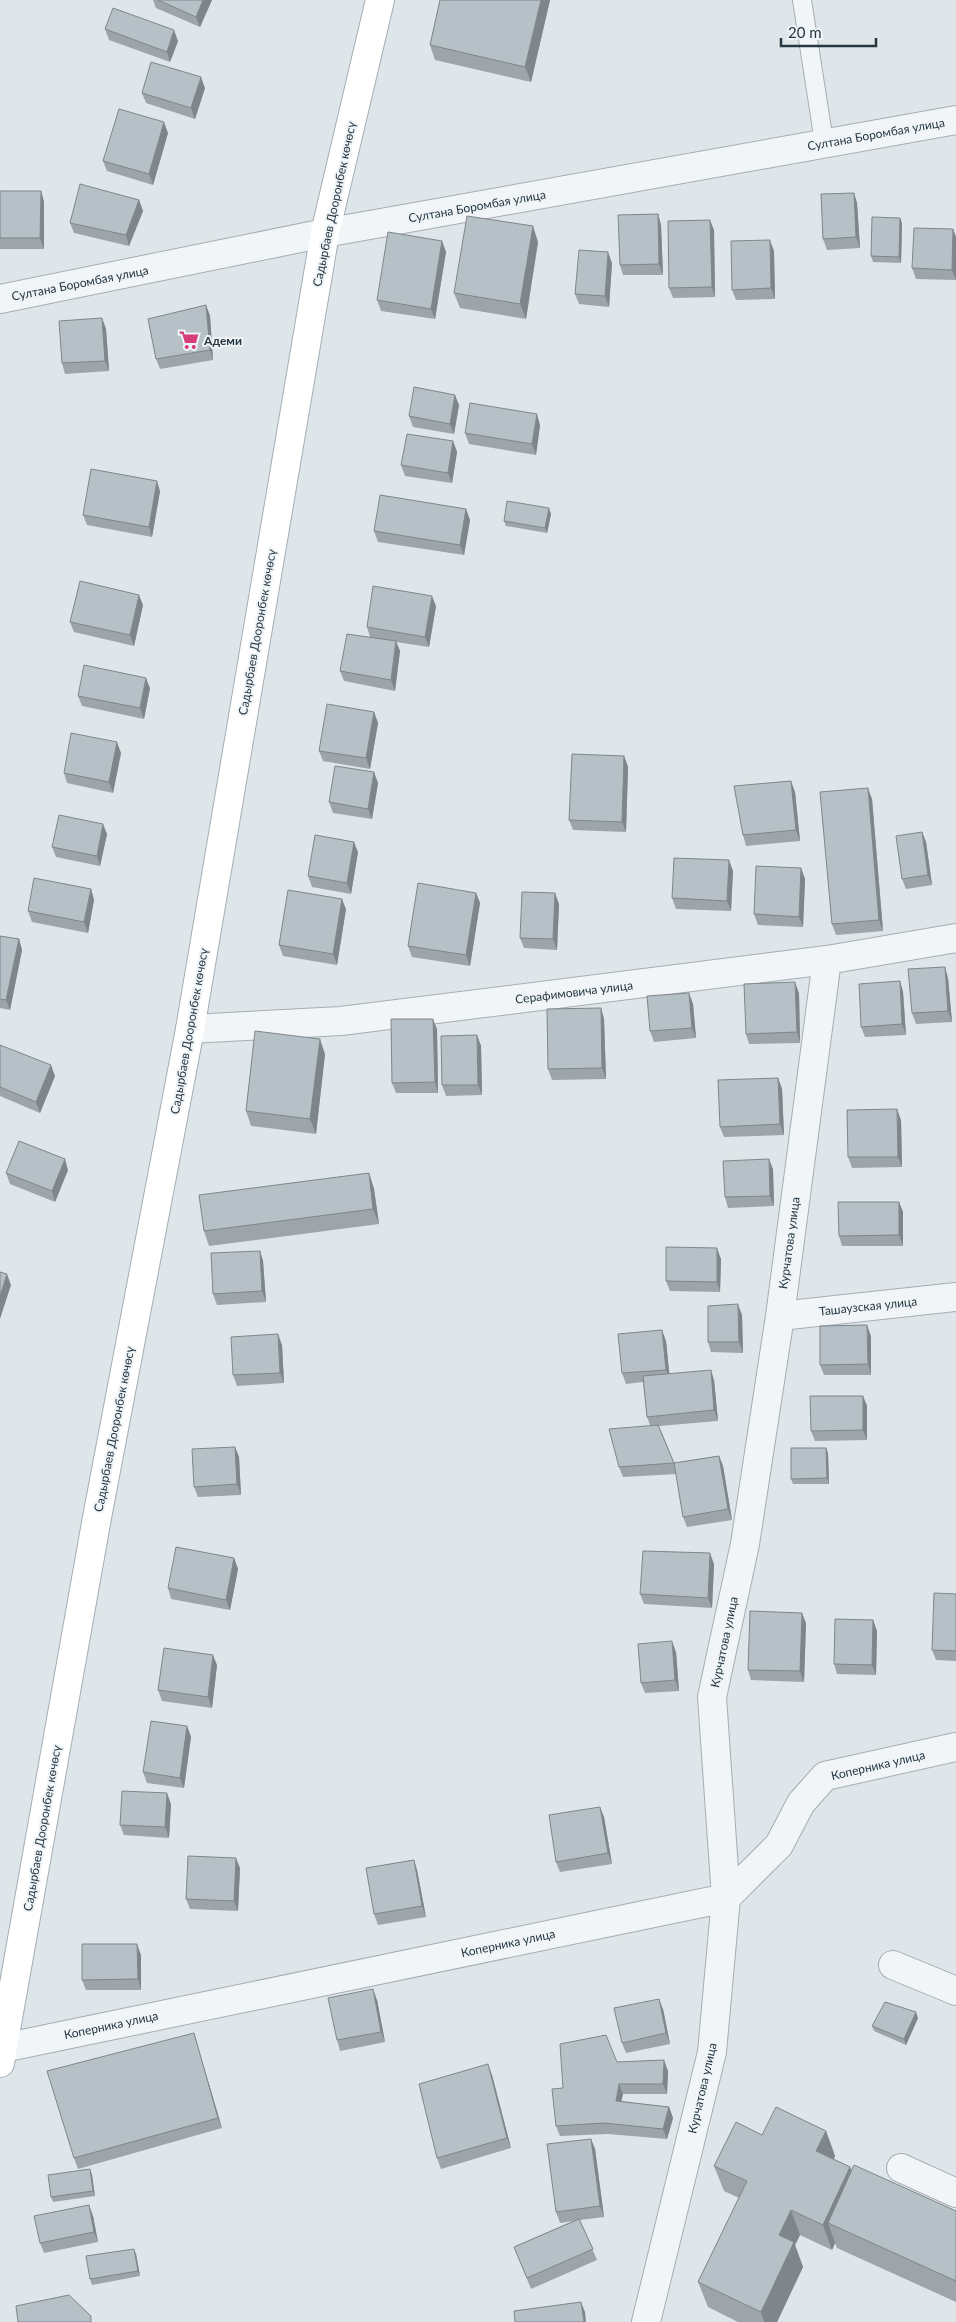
<svg xmlns="http://www.w3.org/2000/svg" width="956" height="2322" viewBox="0 0 956 2322" font-family="Lato,sans-serif">
<style>
.lines{fill:none;stroke-linecap:round;stroke-linejoin:round}
.lane-casing{stroke:#a4aeb4;stroke-width:20}
.street-casing{stroke:#a4aeb4;stroke-width:30}
.secondary-casing{stroke:#a4aeb4;stroke-width:30}
.lane{stroke:#f2f5f7;stroke-width:18}
.street{stroke:#f2f5f7;stroke-width:28}
.secondary{stroke:#fff;stroke-width:28}
.wall{fill:#9da5ab}
.shaded-wall{fill:#7f868b}
.building{fill:#b6c0c7;stroke:#7f868b}
.labels{text-anchor:middle;dominant-baseline:central;stroke-width:4;stroke-linejoin:round;paint-order:stroke}
.street-label{font-size:12px;fill:#273742;stroke:#eff4f7}
.poi-label{font-size:12px;font-weight:bold;fill:#273742;stroke:#eff4f7;text-anchor:start}
</style>
<rect width="100%" height="100%" fill="#dfe6e9"/>
<g class="lines">
<defs>
<path id="lane" d="M802,0L824,142"/>
<path id="street" d="M0,299L325,233L956,120
M190,1029L341,1021L827,960L956,938
M780,1316L956,1297
M893,1965L956,1991
M3,2048L726,1898L779,1845L801,1803L825,1776L956,1747
M901,2168L956,2193
M646,2322L712,2052L726,1898L712,1697L745,1544L780,1316L827,960"/>
<path id="secondary" d="M0,2063L96,1523L190,1029L325,233L380,0"/>
</defs>
<use href="#lane" class="lane-casing"/>
<use href="#street" class="street-casing"/>
<use href="#secondary" class="secondary-casing"/>
<use href="#lane" class="lane"/>
<use href="#street" class="street"/>
<use href="#secondary" class="secondary"/>
</g>
<path class="wall" d="M153,0H212L200,27L156,8Z
M440,0H550L531,82L435,60L430,45Z
M105,29L178,41L170,62L109,40Z
M205,88L195,119L146,103L142,93Z
M168,133L153,185L107,171L103,161Z
M0,191H41L44,202V249H0Z
M854,193L857,203L860,248L827,250L823,239Z
M139,200L143,211L129,246L74,233L70,223Z
M658,214L661,225L663,275H623L620,265Z
M900,218L902,223L901,263L873,262L871,256Z
M953,229L956,237V280L916,279L912,268Z
M714,230L715,297L673,298L669,288Z
M442,241L446,252L435,319L381,311L377,300Z
M538,242L526,319L460,308L454,293Z
M774,251L775,299L736,300L732,290Z
M612,263L609,307L579,304L575,294Z
M206,305L210,316L213,360L160,369L156,359Z
M102,318L106,329L109,371L65,374L62,363Z
M459,405L454,434L413,427L409,416Z
M540,425L536,455L469,444L465,433Z
M453,441L457,452L452,483L405,476L401,465Z
M160,491L152,537L87,525L83,515Z
M466,509L470,520L464,555L378,542L374,531Z
M551,514L547,533L506,526L504,521Z
M143,605L134,646L74,632L70,622Z
M436,606L429,647L396,642L400,651L395,691L344,681L340,671L370,637L367,627Z
M150,688L144,719L82,706L78,696Z
M374,712L378,723L370,769L323,761L319,751Z
M121,753L113,793L67,783L64,773Z
M624,756L628,767L626,832L573,830L569,820Z
M378,783L372,819L333,813L329,802Z
M795,792L800,841L746,846L743,835Z
M872,799L883,931L836,935L832,924Z
M922,832L926,842L932,885L906,889L902,879Z
M107,834L100,866L56,857L52,847Z
M358,852L351,894L312,887L308,876Z
M801,868L805,879L803,927L758,925L754,914Z
M733,871L731,911L676,909L672,898Z
M91,889L94,900L88,933L32,922L28,911Z
M476,893L480,903L470,966L412,957L408,946Z
M559,904L557,950L524,948L520,938Z
M346,909L337,965L283,956L279,945Z
M0,936L19,939L22,950L10,1010L0,1008Z
M948,978L952,1022L916,1024L912,1013Z
M900,981L903,992L906,1035L865,1037L861,1027Z
M689,993L693,1004L696,1038L654,1042L650,1031Z
M799,993L800,1043L749,1044L746,1034Z
M601,1008L604,1019L606,1079L552,1080L548,1069Z
M437,1029L438,1093H396L392,1083Z
M477,1035L481,1046L482,1095L446,1096L442,1085Z
M0,1045L55,1076L40,1113L0,1096Z
M325,1054L316,1134L251,1126L246,1111Z
M778,1078L782,1089L784,1135L724,1137L720,1127Z
M901,1120L902,1167L852,1168L848,1157Z
M773,1169L774,1206L728,1208L725,1197Z
M68,1170L55,1202L10,1184L6,1173Z
M369,1173L374,1189L379,1224L209,1246L204,1231Z
M899,1202L903,1212V1246H842L839,1236Z
M260,1251L263,1261L266,1302L217,1305L213,1294Z
M721,1259L720,1292L670,1291L666,1281Z
M742,1315L743,1353L711,1352L708,1342Z
M871,1336V1375H824L820,1365Z
M666,1341L669,1373L714,1380L718,1421L659,1426L674,1463L719,1456L723,1466L732,1520L687,1527L683,1517L676,1474L623,1477L619,1467L650,1425L647,1417L643,1382L626,1384L622,1373Z
M282,1345L284,1383L237,1386L233,1375Z
M863,1396L867,1406V1440L815,1441L811,1431Z
M235,1447L239,1457L241,1495L198,1497L194,1487Z
M826,1448L828,1453L829,1484H793L791,1479Z
M234,1558L238,1569L230,1610L171,1599L168,1588Z
M714,1564L712,1608L644,1604L640,1594Z
M956,1594V1661L936,1660L932,1650Z
M873,1620L877,1631L876,1675L837,1674L834,1664Z
M806,1623L804,1682L751,1680L748,1670Z
M676,1652L679,1691L645,1693L641,1683Z
M217,1665L212,1708L162,1701L158,1690Z
M187,1726L191,1737L184,1788L147,1783L143,1772Z
M171,1804L169,1838L124,1835L120,1825Z
M604,1817L612,1864L560,1872L556,1862Z
M414,1860L417,1870L426,1917L378,1925L374,1914Z
M240,1868L238,1911L190,1909L186,1899Z
M141,1955V1990H86L82,1980Z
M377,2000L385,2042L340,2051L337,2040Z
M663,2009L670,2044L626,2053L622,2043Z
M918,2018L906,2045L874,2031L872,2026Z
M194,2033L197,2044L222,2128L78,2169L74,2158Z
M617,2062L668,2071L667,2094H623L621,2101L669,2107L673,2118L667,2139L608,2134L560,2136L556,2126L563,2088Z
M492,2075L511,2148L441,2169L437,2158Z
M826,2131L835,2156L834,2159L850,2167L852,2171L956,2211V2302L837,2248L835,2243L832,2250L800,2235L795,2245L803,2267L777,2322H738L708,2307L698,2282L739,2198L724,2191L714,2166L762,2135Z
M591,2139L595,2149L604,2217L580,2220L597,2260L531,2289L514,2247L573,2221L560,2223L556,2212Z
M90,2169L92,2175L95,2196L53,2202L51,2197Z
M93,2216L98,2242L44,2253L40,2243Z
M136,2254L140,2276L92,2285L90,2279Z"/>
<path class="shaded-wall" d="M203,0H212L200,27L196,17Z
M541,0H550L531,82L525,67Z
M174,30L178,41L170,62L167,52Z
M201,77L205,88L195,119L191,108Z
M164,122L168,133L153,185L149,174Z
M41,191L44,202V249L40,238Z
M854,193L857,203L860,248L856,237Z
M139,200L143,211L129,246L126,235Z
M658,214L661,225L663,275L659,264Z
M900,218L902,223L901,263L899,257Z
M710,220L714,230L715,297L712,287Z
M533,226L538,242L526,319L520,304Z
M953,229L956,237V280L952,270Z
M770,240L774,251L775,299L771,288Z
M442,241L446,252L435,319L431,309Z
M608,252L612,263L609,307L605,296Z
M206,305L210,316L213,360L210,350Z
M102,318L106,329L109,371L105,361Z
M455,395L459,405L454,434L450,424Z
M537,414L540,425L536,455L532,444Z
M453,441L457,452L452,483L448,473Z
M157,481L160,491L152,537L149,527Z
M549,508L551,514L547,533L545,528Z
M466,509L470,520L464,555L460,545Z
M139,595L143,605L134,646L130,635Z
M432,596L436,606L429,647L425,637Z
M396,641L400,651L395,691L391,680Z
M146,678L150,688L144,719L140,708Z
M374,712L378,723L370,769L366,758Z
M117,742L121,753L113,793L109,782Z
M624,756L628,767L626,832L622,822Z
M374,772L378,783L372,819L368,809Z
M791,781L795,792L800,841L796,830Z
M868,788L872,799L883,931L879,920Z
M103,824L107,834L100,866L97,856Z
M922,832L926,842L932,885L928,875Z
M354,842L358,852L351,894L347,883Z
M729,860L733,871L731,911L727,901Z
M801,868L805,879L803,927L799,917Z
M91,889L94,900L88,933L84,922Z
M476,893L480,903L470,966L466,955Z
M555,893L559,904L557,950L553,939Z
M342,899L346,909L337,965L333,954Z
M19,939L22,950L10,1010L6,1000Z
M945,967L948,978L952,1022L948,1011Z
M900,981L903,992L906,1035L902,1024Z
M795,982L799,993L800,1043L797,1032Z
M689,993L693,1004L696,1038L692,1028Z
M601,1008L604,1019L606,1079L602,1068Z
M433,1019L437,1029L438,1093L435,1082Z
M477,1035L481,1046L482,1095L478,1085Z
M320,1039L325,1054L316,1134L310,1119Z
M51,1065L55,1076L40,1113L36,1102Z
M778,1078L782,1089L784,1135L780,1124Z
M897,1109L901,1120L902,1167L898,1157Z
M65,1159L68,1170L55,1202L52,1191Z
M769,1159L773,1169L774,1206L770,1196Z
M369,1173L374,1189L379,1224L373,1209Z
M899,1202L903,1212V1246L899,1235Z
M717,1248L721,1259L720,1292L717,1282Z
M260,1251L263,1261L266,1302L262,1291Z
M7,1274L11,1285L0,1319V1296Z
M738,1304L742,1315L743,1353L739,1342Z
M867,1325L871,1336V1375L868,1364Z
M662,1330L666,1341L670,1380L666,1370Z
M278,1334L282,1345L284,1383L280,1373Z
M711,1370L714,1380L718,1421L714,1410Z
M863,1396L867,1406V1440L863,1430Z
M235,1447L239,1457L241,1495L237,1484Z
M826,1448L828,1453L829,1484L827,1478Z
M719,1456L723,1466L732,1520L728,1509Z
M710,1553L714,1564L712,1608L708,1598Z
M234,1558L238,1569L230,1610L226,1600Z
M802,1613L806,1623L804,1682L800,1671Z
M873,1620L877,1631L876,1675L872,1665Z
M672,1641L676,1652L679,1691L675,1680Z
M213,1655L217,1665L212,1708L208,1697Z
M187,1726L191,1737L184,1788L180,1778Z
M167,1793L171,1804L169,1838L165,1827Z
M600,1807L604,1817L612,1864L608,1853Z
M236,1858L240,1868L238,1911L234,1901Z
M414,1860L417,1870L426,1917L422,1906Z
M137,1944L141,1955V1990L138,1979Z
M373,1989L377,2000L385,2042L381,2032Z
M659,1999L663,2009L670,2044L666,2033Z
M916,2012L918,2018L906,2045L904,2039Z
M194,2033L197,2044L222,2128L218,2118Z
M664,2060L668,2071L667,2094L663,2084Z
M488,2064L492,2075L511,2148L507,2138Z
M619,2084L623,2094L619,2111L616,2101Z
M669,2107L673,2118L667,2139L663,2129Z
M826,2131L835,2156L825,2176L816,2151Z
M591,2139L595,2149L604,2217L600,2206Z
M850,2167L859,2192L828,2223L835,2243L832,2250L823,2225Z
M90,2169L92,2175L95,2196L93,2191Z
M89,2205L93,2216L98,2242L94,2232Z
M791,2210L800,2235L795,2245L803,2267L777,2322H764L761,2312L779,2235Z
M134,2249L136,2254L140,2276L138,2271Z
M581,2302L585,2312L586,2322H584Z"/>
<path class="building" d="M158,0H203L196,17Z
M440,0H541L525,67L430,45Z
M113,8L174,30L167,52L105,29Z
M151,62L201,77L191,108L142,93Z
M119,109L164,122L149,174L103,161Z
M80,184L139,200L126,235L70,223Z
M0,191H41L40,238H0Z
M854,193L856,237L823,239L821,194Z
M658,214L659,264L620,265L618,215Z
M467,216L533,226L520,304L454,293Z
M872,217L900,218L899,257L871,256Z
M710,220L712,287L669,288L668,221Z
M914,228L953,229L952,270L912,268Z
M388,232L442,241L431,309L377,300Z
M770,240L771,288L732,290L731,241Z
M579,250L608,252L605,296L575,294Z
M206,305L210,350L156,359L148,319Z
M102,318L105,361L62,363L59,321Z
M414,387L455,395L450,424L409,416Z
M470,403L537,414L532,444L465,433Z
M407,434L453,441L448,473L401,465Z
M91,469L157,481L149,527L83,515Z
M380,495L466,509L460,545L374,531Z
M507,501L549,508L545,528L504,521Z
M80,581L139,595L130,635L70,622Z
M373,586L432,596L425,637L367,627Z
M347,634L396,641L391,680L340,671Z
M84,665L146,678L140,708L78,696Z
M327,704L374,712L366,758L319,751Z
M71,733L117,742L109,782L64,773Z
M572,754L624,756L622,822L569,820Z
M335,766L374,772L368,809L329,802Z
M791,781L796,830L743,835L734,786Z
M868,788L879,920L832,924L820,792Z
M59,815L103,824L97,856L52,847Z
M922,832L928,875L902,879L896,836Z
M315,835L354,842L347,883L308,876Z
M674,858L729,860L727,901L672,898Z
M756,866L801,868L799,917L754,914Z
M34,878L91,889L84,922L28,911Z
M418,883L476,893L466,955L408,946Z
M288,890L342,899L333,954L279,945Z
M522,892L555,893L553,939L520,938Z
M0,936L19,939L6,1000L0,999Z
M945,967L948,1011L912,1013L908,969Z
M900,981L902,1024L861,1027L859,984Z
M795,982L797,1032L746,1034L744,984Z
M689,993L692,1028L650,1031L647,996Z
M601,1008L602,1068L548,1069L547,1009Z
M391,1019H433L435,1082L392,1083Z
M255,1031L320,1039L310,1119L246,1111Z
M477,1035L478,1085H442L441,1036Z
M0,1045L51,1065L36,1102L0,1087Z
M778,1078L780,1124L720,1127L718,1080Z
M897,1109L898,1157H848L847,1110Z
M19,1141L65,1159L52,1191L6,1173Z
M769,1159L770,1196L725,1197L723,1161Z
M369,1173L373,1209L204,1231L199,1195Z
M838,1202H899V1235L839,1236Z
M666,1247L717,1248V1282L666,1281Z
M260,1251L262,1291L213,1294L211,1253Z
M0,1272L7,1274L0,1296Z
M738,1304L739,1342H708V1306Z
M867,1325L868,1364L820,1365V1326Z
M662,1330L666,1370L622,1373L618,1334Z
M278,1334L280,1373L233,1375L231,1337Z
M711,1370L714,1410L647,1417L643,1376Z
M810,1396H863V1430L811,1431Z
M658,1425L674,1463L619,1467L609,1429Z
M235,1447L237,1484L194,1487L192,1449Z
M791,1448H826L827,1478L791,1479Z
M719,1456L728,1509L683,1517L674,1463Z
M176,1547L234,1558L226,1600L168,1588Z
M643,1551L710,1553L708,1598L640,1594Z
M934,1593L956,1594V1651L932,1650Z
M750,1611L802,1613L800,1671L748,1670Z
M835,1619L873,1620L872,1665L834,1664Z
M672,1641L675,1680L641,1683L638,1644Z
M164,1648L213,1655L208,1697L158,1690Z
M151,1721L187,1726L180,1778L143,1772Z
M122,1791L167,1793L165,1827L120,1825Z
M600,1807L608,1853L556,1862L549,1815Z
M188,1856L236,1858L234,1901L186,1899Z
M414,1860L422,1906L374,1914L366,1868Z
M82,1944H137L138,1979L82,1980Z
M373,1989L381,2032L337,2040L328,1998Z
M659,1999L666,2033L622,2043L614,2008Z
M885,2002L916,2012L904,2039L872,2026Z
M194,2033L218,2118L74,2158L47,2071Z
M606,2035L617,2062L664,2060L663,2084H619L616,2101L669,2107L663,2129L604,2123L556,2126L552,2089L563,2088L560,2044Z
M488,2064L507,2138L437,2158L419,2084Z
M776,2107L826,2131L816,2151L850,2167L823,2225L791,2210L779,2235L794,2242L761,2312L698,2282L747,2181L714,2166L736,2122L762,2135Z
M591,2139L600,2206L556,2212L547,2144Z
M854,2165L956,2211V2281L828,2223Z
M90,2169L93,2191L51,2197L48,2175Z
M89,2205L94,2232L40,2243L34,2216Z
M579,2219L593,2249L527,2278L514,2247Z
M134,2249L138,2271L90,2279L86,2256Z
M69,2295L91,2316V2322H18L16,2306Z
M581,2302L584,2322H515L514,2311Z"/>
<defs>
<symbol id="supermarket-bare" viewBox="-9 -9 18 18"><path d="M-6-5.5h2.5l.6 2H6L4.5 2H-2.5L-4.4-4H-6ZM-1.5 3.2a1.3 1.3 0 1 0 .1 0ZM3 3.2a1.3 1.3 0 1 0 .1 0Z" fill="#d63d78" stroke="#eff4f7" stroke-width="2.5" paint-order="stroke"/></symbol>
</defs>
<g fill-rule="evenodd">
<use href="#supermarket-bare" x="175" y="326" width="28" height="28"/>
</g>
<g class="labels">
<g class="street-label">
<text transform="translate(876 134) rotate(-10)">Султана Боромбая улица</text>
<text transform="translate(334 204) rotate(-78)">Садырбаев Дооронбек көчөсү</text>
<text transform="translate(477 206) rotate(-10)">Султана Боромбая улица</text>
<text transform="translate(80 283) rotate(-11)">Султана Боромбая улица</text>
<text transform="translate(257 632) rotate(-80)">Садырбаев Дооронбек көчөсү</text>
<text transform="translate(574 992) rotate(-7)">Серафимовича улица</text>
<text transform="translate(189 1031) rotate(-80)">Садырбаев Дооронбек көчөсү</text>
<text transform="translate(789 1243) rotate(-82)">Курчатова улица</text>
<text transform="translate(868 1306) rotate(-6)">Ташаузская улица</text>
<text transform="translate(114 1429) rotate(-79)">Садырбаев Дооронбек көчөсү</text>
<text transform="translate(724 1642) rotate(-78)">Курчатова улица</text>
<text transform="translate(878 1765) rotate(-13)">Коперника улица</text>
<text transform="translate(42 1828) rotate(-80)">Садырбаев Дооронбек көчөсү</text>
<text transform="translate(508 1943) rotate(-12)">Коперника улица</text>
<text transform="translate(111 2025) rotate(-12)">Коперника улица</text>
<text transform="translate(702 2088) rotate(-77)">Курчатова улица</text>
</g>
<g class="poi-label">
<text x="204" y="340">Адеми</text>
</g>
</g>
<path d="M781 38v8h95v-8" fill="none" stroke="#273742" stroke-width="2.5"/>
<text x="788" y="38" font-size="15" fill="#273742" stroke="#eff4f7" stroke-width="4" paint-order="stroke">20 m</text>
</svg>
